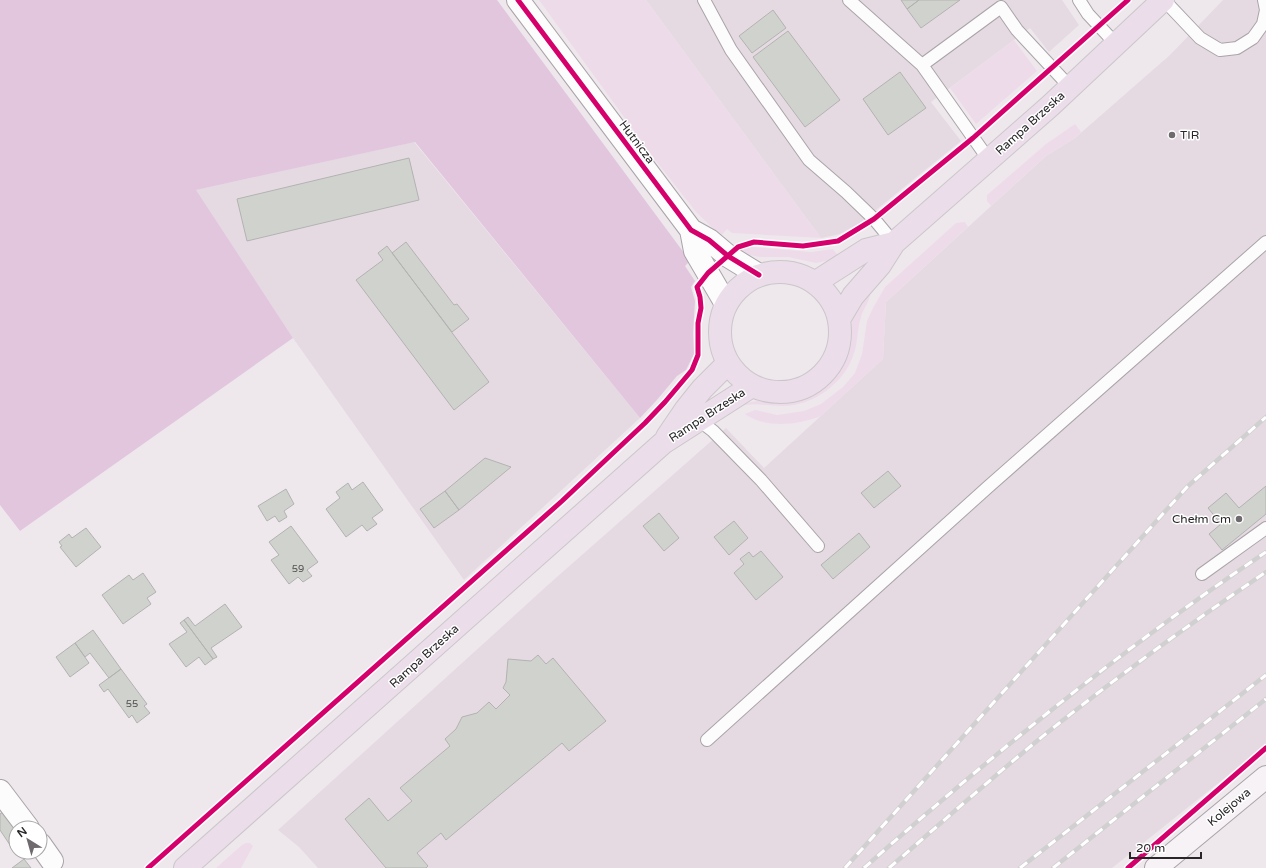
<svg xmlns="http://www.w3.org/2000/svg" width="1266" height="868" viewBox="0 0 1266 868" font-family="'Varela Round',sans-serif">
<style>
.built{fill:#e5dae2}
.green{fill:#eedbea}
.forest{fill:#e2c6dd}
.building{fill:#d0d3cd;stroke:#b3b2b2}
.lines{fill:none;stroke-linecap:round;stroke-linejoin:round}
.lane-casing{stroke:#a9a4a8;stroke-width:14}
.street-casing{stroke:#a9a4a8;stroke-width:24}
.secondary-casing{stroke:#a9a4a8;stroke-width:24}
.highway-casing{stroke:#cac7ca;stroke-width:24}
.lane{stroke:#fcfcfc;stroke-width:12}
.street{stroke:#fcfcfc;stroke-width:22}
.secondary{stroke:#f7f2f6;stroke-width:22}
.highway{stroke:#ebdde9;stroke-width:22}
.rail-casing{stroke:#d1d0d1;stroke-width:4.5}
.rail{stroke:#fff;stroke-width:3;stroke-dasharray:9;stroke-linecap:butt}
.cycleway-casing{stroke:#fff;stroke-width:8}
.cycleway{stroke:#d6006c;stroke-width:5}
.poi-dot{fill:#6e6a6e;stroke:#fff;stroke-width:1.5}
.labels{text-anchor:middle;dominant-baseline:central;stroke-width:3;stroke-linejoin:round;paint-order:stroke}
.number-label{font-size:10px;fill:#535152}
.street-label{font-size:12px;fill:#292629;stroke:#fff}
.poi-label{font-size:12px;fill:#292629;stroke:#fff;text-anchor:start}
</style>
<rect width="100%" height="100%" fill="#eee8ed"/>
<path class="built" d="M646,0H1062L1079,25L1049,52L1030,28L931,102L961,141L860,223L840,234L821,238Z
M1223,0H1266V745L1112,868H318L299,847L278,830L549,584L726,428L764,468L883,359L886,302L1046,156L1075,138L1170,55Z
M414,142L640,418L464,580L293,338L195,190Z"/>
<path class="green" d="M539,0H646L821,238L732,233L727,229L721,236L696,212L656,161Z
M1014,40L1037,71L976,124L950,88Z
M1075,124L1081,132L1075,138L1046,156L991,206L987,201V195L1046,144Z
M965,222L968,227L886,302L883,359L821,416C798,425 766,429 745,414L755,410L777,415L804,411L821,404L843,387L855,373L862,354L867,321L873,308L885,287L956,223Z
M752,247L811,252L833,249L840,258L816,263L788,257H760L749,255L741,251L744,248Z
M868,292L870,295C869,303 863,309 861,317C857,330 858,344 853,356C845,380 819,401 794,405C776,408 758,402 740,406C763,395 779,404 802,397C828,389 846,365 851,340C852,331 851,324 853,316C856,307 863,300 868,292Z
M246,843H250L253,846L241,868H216L242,845Z"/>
<path class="forest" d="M0,0H497L690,261L685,266L695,281L691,287L695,301L693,333L694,354L686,370L677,376L656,401L640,418L415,142L196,190L293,338L20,531L0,505Z"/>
<path class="building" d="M901,0H919L907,9Z
M919,0H960L921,28L907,9Z
M773,10L786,28L752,53L739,36Z
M788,31L840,100L805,127L753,57Z
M900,72L926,108L888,135L863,99Z
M409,158L419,200L247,241L237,199Z
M406,242L454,305L457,304L469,319L452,332L392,253Z
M387,246L489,382L454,410L356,280L383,260L378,253Z
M485,458L511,467L459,510L445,491Z
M888,471L901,486L874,508L861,493Z
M363,482L383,510L372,518L377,524L367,531L362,525L346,537L326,509L340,498L336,492L348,483L352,490Z
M1266,486V514L1222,550L1209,534L1221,524L1208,508L1226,493L1239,508Z
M286,489L294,504L284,511L287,517L279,522L275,516L267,521L258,506Z
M445,491L459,510L434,528L420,509Z
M659,513L679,538L664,551L643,526Z
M734,521L748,538L729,555L714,537Z
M291,526L318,562L307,570L312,576L303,582L298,577L289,584L271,560L279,555L269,542Z
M86,528L101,547L76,567L60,547L62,546L59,542L69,534L72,538Z
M859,533L870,547L833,579L821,565Z
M761,551L783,577L756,600L734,573L744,564L740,559L749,552L753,557Z
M143,573L156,592L147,598L151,604L123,624L102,595L129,575L133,580Z
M225,604L242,627L211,648L217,657L213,659L184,620L188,617L195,626Z
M184,620L213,659L205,665L199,657L186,667L169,644L187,632L180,623Z
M93,630L121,669L109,678L90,653L85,657L75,643Z
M75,643L89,663L70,677L56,657Z
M538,655L546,664L553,658L606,721L569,751L562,743L446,840L441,833L417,853L428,866L426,868H386L345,819L369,798L388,821L412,801L400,788L450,746L445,739L456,729L462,717L477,713L489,702L496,709L510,695L503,688L506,682L508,659L531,661Z
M121,669L147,704L144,706L150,713L137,723L132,715L129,718L108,689L104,692L99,685Z
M7,809L16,828V845L12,848L0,830V814Z
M24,859L31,868H12Z"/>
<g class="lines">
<defs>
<path id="lane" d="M704,0L731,50L809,160L846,192L874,219L894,243
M849,0L922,65L989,160
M1079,0L1088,14L1116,44
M1164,0L1200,38L1220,50L1237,48L1253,38L1263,24L1266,10L1264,0
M922,65L1001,7L1017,30L1070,87
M696,418L713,431L761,480L818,546
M1202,574L1266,528
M707,740L988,487L1266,242"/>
<path id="street" d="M518,0L691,230L709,240L728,256L759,275
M691,230L695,251L726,304
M0,791L28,828
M40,844L52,861"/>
<path id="secondary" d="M1156,868L1266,777"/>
<path id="highway" d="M720 332a60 60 0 1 1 120 0a60 60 0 1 1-120 0Z
M816,282L866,250L894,243
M840,318L853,296L880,265L894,243L1050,106L1163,0
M667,437L686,409L702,389L728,363
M185,868L663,443L752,386"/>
</defs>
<use href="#lane" class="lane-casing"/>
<use href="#street" class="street-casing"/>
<use href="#secondary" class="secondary-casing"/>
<use href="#highway" class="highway-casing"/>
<use href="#lane" class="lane"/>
<use href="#street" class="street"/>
<use href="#secondary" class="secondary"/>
<use href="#highway" class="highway"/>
<defs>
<path id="rail" d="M845,868L1187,487L1266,417
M864,868C992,755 1124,647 1266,552
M889,868C945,820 1000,770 1058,724C1125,671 1195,620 1266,572
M1020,868L1266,675
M1053,868L1266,699"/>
</defs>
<use href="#rail" class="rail-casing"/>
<use href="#rail" class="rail"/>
<defs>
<path id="cycleway" d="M518,0L691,230L709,240L728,256L759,275
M148,868L562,501L645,423L665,402L692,370L698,355V323L701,308L700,297L697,287L708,273L738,247L754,242L803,246L838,241L874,219L973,138L1128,0
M1128,868L1266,748"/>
</defs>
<use href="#cycleway" class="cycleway-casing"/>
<use href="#cycleway" class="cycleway"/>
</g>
<g class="poi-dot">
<circle cx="1172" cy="135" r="4"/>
<circle cx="1239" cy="519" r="4"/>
</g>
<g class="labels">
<g class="number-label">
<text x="298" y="569">59</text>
<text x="132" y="704">55</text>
</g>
<g class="street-label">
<text transform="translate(1030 123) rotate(-42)">Rampa Brzeska</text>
<text transform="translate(637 142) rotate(53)">Hutnicza</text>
<text transform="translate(707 415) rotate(-33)">Rampa Brzeska</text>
<text transform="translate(424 656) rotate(-42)">Rampa Brzeska</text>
<text transform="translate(1229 807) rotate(-40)">Kolejowa</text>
</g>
<g class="poi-label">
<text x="1180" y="135">TIR</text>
<text x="1231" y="519" text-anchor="end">Chełm Cm</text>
</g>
</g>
<g transform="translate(28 840) rotate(323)"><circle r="19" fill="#ffffff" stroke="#a9a8a9"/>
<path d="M0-3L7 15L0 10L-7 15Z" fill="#6e6a6e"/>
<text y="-6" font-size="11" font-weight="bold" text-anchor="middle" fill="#292629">N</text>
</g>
<path d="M1130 852v6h71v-6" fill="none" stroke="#292629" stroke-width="2"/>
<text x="1136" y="852" font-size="12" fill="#292629" stroke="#ffffff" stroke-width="3" paint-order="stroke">20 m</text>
</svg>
